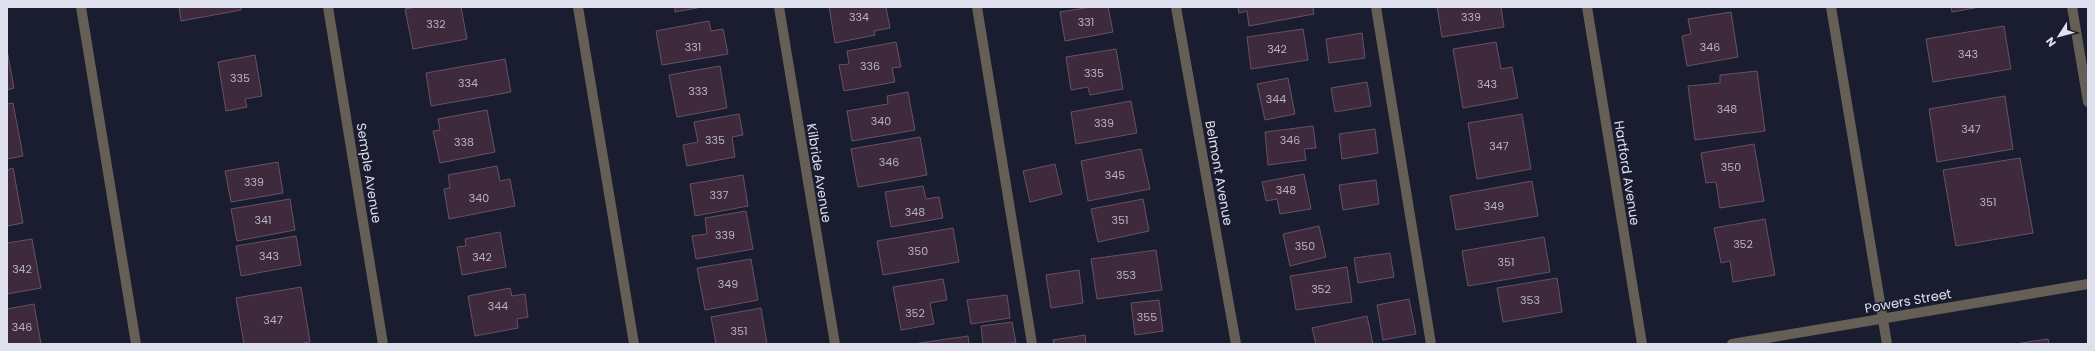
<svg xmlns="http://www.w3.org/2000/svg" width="2095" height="351" viewBox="0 0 2095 351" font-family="Poppins,sans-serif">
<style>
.building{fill:#3f2a3d;stroke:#665264}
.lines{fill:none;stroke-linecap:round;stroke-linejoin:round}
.service{stroke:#655f55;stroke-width:10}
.minor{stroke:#655f55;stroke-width:10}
.labels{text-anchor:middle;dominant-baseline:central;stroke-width:3;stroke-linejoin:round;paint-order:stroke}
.number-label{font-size:11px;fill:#b6b2c2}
.street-label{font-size:13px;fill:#dee0ee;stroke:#1a1c2f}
</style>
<rect width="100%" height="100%" fill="#1a1c2f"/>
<path class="building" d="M179,7H241V10L181,21Z
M417,7H461L467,39L413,49L405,9Z
M675,7H702L675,12Z
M829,7H886L890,28L874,31L875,35L835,43Z
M1091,7H1108L1113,32L1065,41L1060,12Z
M1238,7H1313L1314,14L1249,26L1247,11L1239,13Z
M1437,7H1501L1504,27L1442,37Z
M1951,7H1980L1952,12Z
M1731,12L1738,57L1687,66L1682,36L1691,34L1688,19Z
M709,21L711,31L723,29L728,54L662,65L656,31Z
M2004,26L2011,69L1933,82L1926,39Z
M1303,29L1308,60L1251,69L1247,37Z
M1362,33L1365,58L1329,63L1326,39Z
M896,42L901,67L892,68L895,82L844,91L839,65L849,64L847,51Z
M1496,42L1501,69L1512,67L1518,98L1463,108L1453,49Z
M1116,49L1123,89L1090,95L1088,87L1071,90L1066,57Z
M7,50L14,88L7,90Z
M255,55L262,96L245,99L247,107L226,111L218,62Z
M505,59L511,92L431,106L426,73Z
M720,66L727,108L677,117L669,75Z
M1757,71L1765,131L1695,140L1688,86L1720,83V75Z
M1288,78L1295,114L1265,120L1257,84Z
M1367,82L1371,106L1335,112L1331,88Z
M908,92L915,130L852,141L847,111L888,104L887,96Z
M2005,96L2013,149L1937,162L1929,109Z
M1131,101L1137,133L1076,144L1071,112Z
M13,103L23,156L7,159V104Z
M487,110L495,152L440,163L433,131L440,130L438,119Z
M739,114L743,135L732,137L735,157L687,166L683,145L698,142L694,122Z
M1522,114L1531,169L1477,179L1468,123Z
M1313,126L1316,148L1304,149L1306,160L1268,165L1265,132Z
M1375,129L1378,153L1342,159L1339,134Z
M920,137L927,175L858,187L851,149Z
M1754,144L1764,201L1720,208L1716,182L1706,183L1701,153Z
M1141,149L1150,189L1088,201L1081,161Z
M2020,158L2033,233L1956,246L1943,170Z
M278,162L283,193L231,202L225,171Z
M1055,164L1062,194L1030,202L1023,171Z
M497,166L500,181L510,179L515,206L449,219L444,189L450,188L448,175Z
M13,168L23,223L7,226V170Z
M1304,174L1311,209L1280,214L1277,199L1266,201L1262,182Z
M743,175L748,206L695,216L690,184Z
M1376,180L1379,204L1343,210L1339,185Z
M1532,181L1538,216L1456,230L1450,196Z
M923,186L926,199L939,197L943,218L891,227L885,192Z
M290,199L295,230L237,241L231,209Z
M1143,199L1149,231L1098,242L1091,209Z
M746,211L753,249L696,259L692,236L707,234L705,218Z
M1765,219L1775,275L1733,282L1730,261L1721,263L1714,228Z
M1319,226L1326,257L1290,266L1283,234Z
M953,228L959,262L883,275L877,241Z
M500,232L506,267L462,275L457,247L466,246L465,239Z
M296,236L301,265L241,276L236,246Z
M1544,237L1550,272L1468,286L1462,251Z
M32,239L41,288L7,294V243Z
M1156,250L1162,290L1097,299L1091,259Z
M1390,253L1394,277L1358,283L1354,258Z
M751,259L758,300L705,310L697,268Z
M1347,267L1352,302L1296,310L1290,276Z
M1079,270L1083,303L1051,308L1046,275Z
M1557,278L1562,312L1503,322L1497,288Z
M943,279L947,300L930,303L934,324L901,330L893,287Z
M301,287L310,342L298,344H244L236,298Z
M510,288L512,296L525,294L528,317L517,319L518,328L475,336L468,296Z
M1007,295L1010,318L971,324L967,300Z
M1409,299L1416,334L1383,340L1377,305Z
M1159,300L1163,331L1135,335L1131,303Z
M34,304L41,344H7V309Z
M761,308L767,344H716L711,317Z
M1367,316L1373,344H1316L1312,328Z
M1012,322L1016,343L983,344L981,326Z
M1085,335L1086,344H1054L1053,340Z
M968,336L969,344H913Z
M2048,339L2049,344H2015Z"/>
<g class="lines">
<path class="service" d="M81,7L136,344
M578,7L634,344
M977,7L1032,344
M1376,7L1431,344
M1831,7L1887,344"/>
<path class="minor" d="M328,7L383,344
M779,7L835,344
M1176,7L1236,344
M1587,7L1642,344
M2072,7L2088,102
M1732,344L2088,284"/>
</g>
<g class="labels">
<g class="number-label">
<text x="859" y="17">334</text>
<text x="1471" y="17">339</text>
<text x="1086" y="22">331</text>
<text x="436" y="24">332</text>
<text x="693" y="47">331</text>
<text x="1710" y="47">346</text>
<text x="1277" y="49">342</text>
<text x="1968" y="54">343</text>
<text x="870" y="66">336</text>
<text x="1094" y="73">335</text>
<text x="240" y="78">335</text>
<text x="468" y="83">334</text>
<text x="1487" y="84">343</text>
<text x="698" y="91">333</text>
<text x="1276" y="99">344</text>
<text x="1727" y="109">348</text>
<text x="881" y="121">340</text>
<text x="1104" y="123">339</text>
<text x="1971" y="129">347</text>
<text x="715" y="140">335</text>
<text x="1290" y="140">346</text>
<text x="464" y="142">338</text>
<text x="1499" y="146">347</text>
<text x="889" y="162">346</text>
<text x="1731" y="167">350</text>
<text x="1115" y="175">345</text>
<text x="254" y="182">339</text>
<text x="1286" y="190">348</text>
<text x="719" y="195">337</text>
<text x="479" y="198">340</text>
<text x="1988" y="202">351</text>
<text x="1494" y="206">349</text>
<text x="915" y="212">348</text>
<text x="263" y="220">341</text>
<text x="1120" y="220">351</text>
<text x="725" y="235">339</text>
<text x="1743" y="244">352</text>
<text x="1305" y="246">350</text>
<text x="918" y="251">350</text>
<text x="269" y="256">343</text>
<text x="482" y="257">342</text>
<text x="1506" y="262">351</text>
<text x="22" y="269">342</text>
<text x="1126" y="275">353</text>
<text x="728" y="284">349</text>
<text x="1321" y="289">352</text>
<text x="1530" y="300">353</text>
<text x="498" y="306">344</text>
<text x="915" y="313">352</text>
<text x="1147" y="317">355</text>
<text x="273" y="320">347</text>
<text x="22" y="327">346</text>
<text x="739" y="331">351</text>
</g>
<g class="street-label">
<text transform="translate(369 173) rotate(81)">Semple Avenue</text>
<text transform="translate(819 173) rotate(81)">Kilbride Avenue</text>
<text transform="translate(1219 173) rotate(80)">Belmont Avenue</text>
<text transform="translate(1627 173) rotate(81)">Hartford Avenue</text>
<text transform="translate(1908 301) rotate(-10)">Powers Street</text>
</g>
</g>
<rect width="2095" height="351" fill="none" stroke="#dee0ee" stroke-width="16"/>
<g transform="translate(2059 36) rotate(234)" stroke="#1a1c2f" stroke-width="3" paint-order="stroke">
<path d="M0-3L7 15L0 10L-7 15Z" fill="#dee0ee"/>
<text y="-6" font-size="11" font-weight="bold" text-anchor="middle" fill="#dee0ee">N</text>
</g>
</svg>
